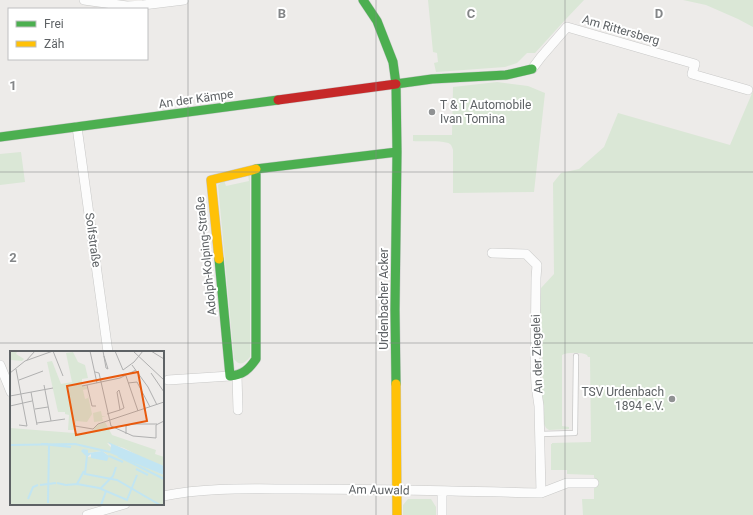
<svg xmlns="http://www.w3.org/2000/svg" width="753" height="515" viewBox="0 0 753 515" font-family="Roboto,sans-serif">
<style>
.green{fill:#dae7d6}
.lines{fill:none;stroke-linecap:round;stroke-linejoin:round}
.lane-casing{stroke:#c9c9c8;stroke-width:6}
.street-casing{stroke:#c9c9c8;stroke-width:10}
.fast-casing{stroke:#c7c8c8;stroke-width:10}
.slow-casing{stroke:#c7c8c8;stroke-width:10}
.jam-casing{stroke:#c7c8c8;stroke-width:10}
.lane{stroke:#fcfcfc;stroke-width:4.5}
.street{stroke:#fcfcfc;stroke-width:9}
.fast{stroke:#4caf50;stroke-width:9}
.slow{stroke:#ffc107;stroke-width:9}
.jam{stroke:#c62828;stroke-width:9}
.grid{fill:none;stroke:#848688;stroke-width:1;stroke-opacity:0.55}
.poi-dot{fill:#909293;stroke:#fff;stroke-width:1.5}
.labels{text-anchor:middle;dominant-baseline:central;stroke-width:4;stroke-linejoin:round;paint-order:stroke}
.street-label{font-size:12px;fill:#5e6265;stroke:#fff}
.poi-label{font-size:12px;fill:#5e6265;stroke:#fff;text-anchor:start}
.inset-river{fill:none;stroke:#c2e5f2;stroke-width:2}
.inset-road{fill:none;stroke:#b0b0b0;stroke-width:1}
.view{fill:#e8590c;fill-opacity:0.15;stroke:#e8590c;stroke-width:2}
.inset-edge{fill:none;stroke:#5e6265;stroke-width:2}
.grid-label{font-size:13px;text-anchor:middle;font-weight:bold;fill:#848688;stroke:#fff;stroke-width:4;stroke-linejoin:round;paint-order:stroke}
</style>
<rect width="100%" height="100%" fill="#edebe9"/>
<path class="green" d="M428,0H584L566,19L535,53H527L517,63L505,67L436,72L434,63L438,62L437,53L433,52Z
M683,0H753V27L738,19L706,5Z
M497,82L528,86L545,93L534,192L453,193V150C452,147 452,146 450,144C445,140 420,142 413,141V135H452L453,87Z
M753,91V515H583L582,499H594V475L567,474V470H551V444H552V443L591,442L590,357H588L587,355C582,352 567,352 562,355V426L569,427V429L549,430L546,428L544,424L543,405L540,388L543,384L542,346L540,343V295L541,288L554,274L553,183L561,173L579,169L604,147L618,113L730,145Z
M21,152L25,182L0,185V154Z
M250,174V357C245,363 240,367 234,359L218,185L224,180L226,186L249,181L248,175Z
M408,499H431L436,507V515H403V505Z"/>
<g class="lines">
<defs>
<path id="lane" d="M540,434L575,433L576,356"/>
<path id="street" d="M84,0L127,6L143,5L184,0
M532,69L541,57L567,27L695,64L692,74L748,90
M77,127L108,352
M492,253L526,254L537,265L536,278L535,365L536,385L539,406L541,493
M0,365L11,392
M237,376L238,410
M168,380L230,376
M163,496C207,487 252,489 296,489C377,489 459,491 541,493L567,483H594
M87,515L125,504
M442,515V491"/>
<path id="fast" d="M363,0L377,21L393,62L396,84L397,152L395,310L396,384
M396,84L432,79L506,75L532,69
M0,137L278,100
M219,259L230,376C243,375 249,369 256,359V169L397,152"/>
<path id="slow" d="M219,259L211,180L256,169
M396,384L397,515"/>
<path id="jam" d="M278,100L396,84"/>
</defs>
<use href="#lane" class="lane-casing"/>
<use href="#street" class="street-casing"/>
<use href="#fast" class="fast-casing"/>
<use href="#slow" class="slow-casing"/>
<use href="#jam" class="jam-casing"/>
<use href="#lane" class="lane"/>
<use href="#street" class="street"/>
<use href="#fast" class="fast"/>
<use href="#slow" class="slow"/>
<use href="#jam" class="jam"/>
</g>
<path class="grid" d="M188,0V515M376,0V515M565,0V515M0,172H753M0,343H753"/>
<g class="poi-dot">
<circle cx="432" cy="112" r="4"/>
<circle cx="672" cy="399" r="4"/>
</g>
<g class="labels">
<g class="street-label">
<text transform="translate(621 30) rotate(16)">Am Rittersberg</text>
<text transform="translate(196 99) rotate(-8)">An der Kämpe</text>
<text transform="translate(93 240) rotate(82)">Solfstraße</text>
<text transform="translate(206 256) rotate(-96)">Adolph-Kolping-Straße</text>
<text transform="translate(384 299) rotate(-90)">Urdenbacher Acker</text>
<text transform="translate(537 354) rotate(-92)">An der Ziegelei</text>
<text transform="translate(379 490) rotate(1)">Am Auwald</text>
</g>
<g class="poi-label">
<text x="440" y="105">T &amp; T Automobile<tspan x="440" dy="14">Ivan Tomina</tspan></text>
<text x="664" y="392" text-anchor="end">TSV Urdenbach<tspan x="664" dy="14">1894 e.V.</tspan></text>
</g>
</g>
<g transform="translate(10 351)">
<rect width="154" height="154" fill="#edebe9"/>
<path d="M0,0H14L7,1L6,3L14,8L12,10L1,9L0,16ZM63,1L68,11L75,14L78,27L72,28V34L77,36V38L73,39L75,48L78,47L77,40L82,63L77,71L66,70L64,79H58L59,64L55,63V61H48L37,11L42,10L51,33L62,31L56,2ZM91,60L92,65H96L92,66L93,70L84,71L83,62ZM95,71L102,84L146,99L145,103L154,106V115L134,108L114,97L97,92L108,105L121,109L154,124V154H0V77L77,83L81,82L87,74ZM78,99V102L92,100L98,104L77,106L74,102Z" fill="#dae7d6" fill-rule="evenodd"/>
<path d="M98,91L154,115V124L100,102L101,94ZM73,98L78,99V102L92,100L99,105L97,110L81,107V103L77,106L71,100Z" fill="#c2e5f2"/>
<path class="inset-river" d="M31,93L61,96M0,94L65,93L100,101M77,105L75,123L107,129L150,154M99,105L113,111M108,105L154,128M126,118L138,124M47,132L56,134L67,133L74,120M67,133L89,137L117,149L127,124M30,134L46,132M91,137L103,125L106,116M18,148L23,136L28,134M38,152L39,95M91,154L96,140"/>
<path class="inset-road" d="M43,0L53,25M80,0L87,32M93,0L96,17L98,18L94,5M105,0L113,19L124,11L133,0M123,0L154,29M141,0L154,8M16,10L25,0M122,14L138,36L147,54M6,18L17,75L9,74M85,21L89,22L101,75L123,85L146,87M0,22L15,10L43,0M141,22L154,41M116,25L128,60M9,29L33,20M118,32L127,31L140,56M34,34L41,70M77,34L82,55H86M72,35L110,27L126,19M21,41L27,74M0,45L43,37M0,55L22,50M25,58L38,56M97,63L110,59L107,41L109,39L114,57L110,59M27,72L55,68M65,75L83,78L88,73L154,51M116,83V75L122,73H147M146,87V74L154,70"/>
<path class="view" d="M128,21L137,70L66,84L57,35Z"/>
<rect width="154" height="154" class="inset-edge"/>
</g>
<g class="grid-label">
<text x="282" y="18">B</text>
<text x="471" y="18">C</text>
<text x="659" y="18">D</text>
<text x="13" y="90">1</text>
<text x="13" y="262">2</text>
</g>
<rect x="8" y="8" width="140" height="52" fill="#ffffff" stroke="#bfc0c1"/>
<rect x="16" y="21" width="20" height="6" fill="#4caf50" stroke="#bfc0c1"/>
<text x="44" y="28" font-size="12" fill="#5e6265">Frei</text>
<rect x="16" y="41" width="20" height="6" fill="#ffc107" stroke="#bfc0c1"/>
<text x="44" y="48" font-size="12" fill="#5e6265">Zäh</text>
</svg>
